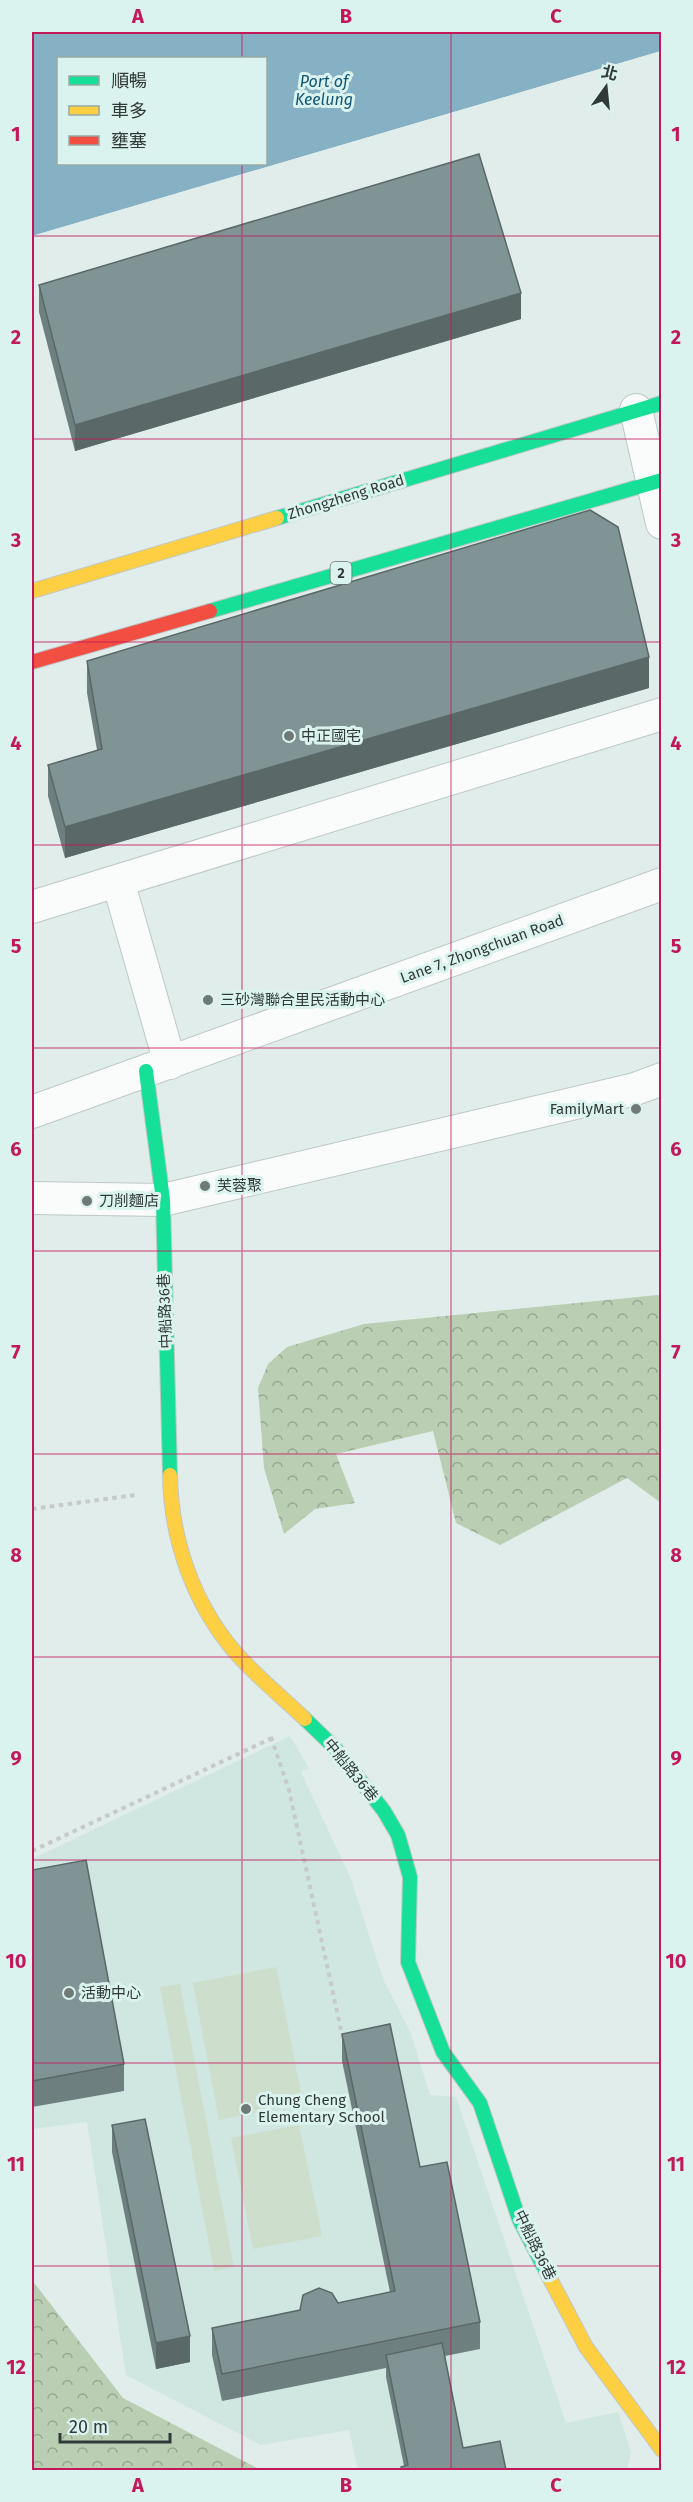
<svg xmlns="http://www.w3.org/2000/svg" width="693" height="2502" viewBox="0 0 693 2502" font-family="'Fira Sans','Noto Sans TC',sans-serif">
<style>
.built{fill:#cfe6e1}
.forest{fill:url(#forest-crowns)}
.pitch{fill:#cedecc}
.water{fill:#86b0c4;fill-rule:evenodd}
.pier{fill:#e1edea}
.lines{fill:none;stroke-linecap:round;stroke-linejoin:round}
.street-casing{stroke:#bec8c6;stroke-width:34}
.fast-casing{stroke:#bec8c6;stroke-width:16}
.slow-casing{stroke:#bec8c6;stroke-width:16}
.jam-casing{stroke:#bec8c6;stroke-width:16}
.path{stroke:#c6cac9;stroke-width:4;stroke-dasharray:4.5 4.5;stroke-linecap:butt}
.street{stroke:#fafcfc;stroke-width:32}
.fast{stroke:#16e098;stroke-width:14}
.slow{stroke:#ffcf43;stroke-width:14}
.jam{stroke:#f24e42;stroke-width:14}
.wall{fill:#6e7f80}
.shaded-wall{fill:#5a6868}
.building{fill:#809495;stroke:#5a6868;stroke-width:1.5}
.grid{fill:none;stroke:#c2185b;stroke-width:1.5;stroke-opacity:0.55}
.poi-dot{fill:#6f7976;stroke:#dbf3ee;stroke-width:2}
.labels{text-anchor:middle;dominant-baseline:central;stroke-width:6;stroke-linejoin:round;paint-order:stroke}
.shield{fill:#dbf3ee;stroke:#64726f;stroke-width:1.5}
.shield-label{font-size:14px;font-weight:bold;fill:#313a38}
.street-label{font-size:15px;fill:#313a38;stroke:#dbf3ee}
.poi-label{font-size:15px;fill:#313a38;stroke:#dbf3ee;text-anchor:start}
.water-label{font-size:16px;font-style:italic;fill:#115676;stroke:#dbf3ee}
.neatline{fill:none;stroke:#c2185b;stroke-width:2}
.grid-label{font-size:20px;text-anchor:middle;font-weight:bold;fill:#c2185b}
</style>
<defs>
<pattern id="forest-crowns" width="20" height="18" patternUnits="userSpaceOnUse" patternTransform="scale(1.5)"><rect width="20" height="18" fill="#b9ceb2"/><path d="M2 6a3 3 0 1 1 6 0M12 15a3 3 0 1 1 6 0" fill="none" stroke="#97a892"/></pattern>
</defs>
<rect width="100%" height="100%" fill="#e1edea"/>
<path class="built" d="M290,1736L309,1768L301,1772L351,1879L383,1979L411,2034L430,2095L456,2097L566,2423L618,2412L631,2452L627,2470H358L349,2430L261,2445L126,2375L87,2122L32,2129V1859Z"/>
<path class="forest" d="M658,1295L662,1297L661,1503L627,1478L500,1545L456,1523L433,1431L336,1454L355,1503L315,1509L284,1534L264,1468L258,1388L268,1364L287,1347L364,1324Z
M32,2280L123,2398L261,2470H32Z"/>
<path class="pitch" d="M276,1967L303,2103L219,2120L193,1983Z
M180,1984L234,2267L214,2271L160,1987Z
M299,2125L322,2236L253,2249L231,2138Z"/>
<path class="water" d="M32,32H661V51L32,236ZM58,58H266V164H58Z"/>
<path class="pier" d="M661,51L662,54L32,239V236Z"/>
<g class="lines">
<defs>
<path id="street" d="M636,410L662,523
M118,881L170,1063
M32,907L662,714
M32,1112L662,884
M32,1198L163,1200L635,1089L662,1079"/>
<path id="fast" d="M277,518L662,403
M210,611L662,480
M146,1071L163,1200L170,1475
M305,1719L335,1748L384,1811L398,1835L410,1877L408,1962L443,2052L480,2103L519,2219L548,2275"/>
<path id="slow" d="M32,591L277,518
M170,1475C171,1539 193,1603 235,1652C256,1676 282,1697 305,1719
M548,2275L586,2347L662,2450"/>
<path id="jam" d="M32,662L210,611"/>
</defs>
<use href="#street" class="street-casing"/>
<use href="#fast" class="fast-casing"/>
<use href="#slow" class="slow-casing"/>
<use href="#jam" class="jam-casing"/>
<path class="path" d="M32,1509L135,1495
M271,1737L289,1790L343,2039
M32,1851L272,1738"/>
<use href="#street" class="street"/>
<use href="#fast" class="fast"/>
<use href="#slow" class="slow"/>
<use href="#jam" class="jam"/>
</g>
<path class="wall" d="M39,285L521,319L75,451L39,312Z
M87,661L649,688L65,858L48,796V765L97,750L87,693Z
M32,1870L124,2064V2091L32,2107Z
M342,2034L420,2167L480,2322V2349L445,2356L463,2448L506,2470H401V2467L404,2466L386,2377V2368L222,2401L212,2355V2328L390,2292L342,2061Z
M112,2125L190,2362L156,2369L112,2152Z"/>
<path class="shaded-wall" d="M521,293V319L75,451V425Z
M649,657V688L65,858V827Z
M190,2336V2362L156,2369V2343Z"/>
<path class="building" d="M479,154L521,293L75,425L39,285Z
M590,510L618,527L649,657L65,827L48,765L102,749L87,661Z
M86,1860L124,2064L32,2081V1870Z
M390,2024L420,2167L447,2162L480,2322L222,2374L212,2328L300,2310L303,2295L319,2288L332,2293L338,2303L395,2291L342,2034Z
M145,2119L190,2336L156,2343L112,2125Z
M442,2343L463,2448L500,2441L506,2470H402L401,2467L408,2465L386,2355Z"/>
<path class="grid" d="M242,32V58M451,32V2470M242,164V2470M32,236H662M32,439H662M32,642H662M32,845H662M32,1048H662M32,1251H662M32,1454H662M32,1657H662M32,1860H662M32,2063H662M32,2266H662"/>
<g class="poi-dot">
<circle cx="289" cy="736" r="6"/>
<circle cx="208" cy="1000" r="6"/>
<circle cx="636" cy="1109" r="6"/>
<circle cx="205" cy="1186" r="6"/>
<circle cx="87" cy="1201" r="6"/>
<circle cx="69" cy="1993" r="6"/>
<circle cx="246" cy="2109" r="6"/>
</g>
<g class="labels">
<rect class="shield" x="330.5" y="562" width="21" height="22" rx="4.5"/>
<g class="shield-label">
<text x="341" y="573">2</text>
</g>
<g class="street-label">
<text transform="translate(346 497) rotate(-17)">Zhongzheng Road</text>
<text transform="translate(482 949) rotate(-20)">Lane 7, Zhongchuan Road</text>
<text transform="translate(165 1311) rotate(-92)">中船路36巷</text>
<text transform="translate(351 1770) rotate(51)">中船路36巷</text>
<text transform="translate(535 2245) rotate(64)">中船路36巷</text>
</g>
<g class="poi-label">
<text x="301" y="736">中正國宅</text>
<text x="220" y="1000">三砂灣聯合里民活動中心</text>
<text x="624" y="1109" text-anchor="end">FamilyMart</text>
<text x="217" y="1186">芙蓉聚</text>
<text x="99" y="1201">刀削麵店</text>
<text x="81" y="1993">活動中心</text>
<text x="258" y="2100">Chung Cheng<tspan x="258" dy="17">Elementary School</tspan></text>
</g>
<g class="water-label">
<text x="324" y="81">Port of<tspan x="324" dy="18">Keelung</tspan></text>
</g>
</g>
<rect width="693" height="2502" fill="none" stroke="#dbf3ee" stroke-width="66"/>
<rect x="57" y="57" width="210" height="108" fill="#dbf3ee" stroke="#97a9a5" stroke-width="1.5"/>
<rect x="69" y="76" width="30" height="9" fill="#16e098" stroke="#97a9a5" stroke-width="1.5"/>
<text x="111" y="87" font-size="18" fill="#313a38">順暢</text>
<rect x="69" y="106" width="30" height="9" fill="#ffcf43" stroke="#97a9a5" stroke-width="1.5"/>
<text x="111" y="117" font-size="18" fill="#313a38">車多</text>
<rect x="69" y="136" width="30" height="9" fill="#f24e42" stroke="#97a9a5" stroke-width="1.5"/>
<text x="111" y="147" font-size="18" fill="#313a38">壅塞</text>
<g transform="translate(606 87) rotate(15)" stroke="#dbf3ee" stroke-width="4.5" paint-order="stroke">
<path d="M0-4.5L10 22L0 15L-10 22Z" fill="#313a38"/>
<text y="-9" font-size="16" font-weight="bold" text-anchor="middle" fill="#313a38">北</text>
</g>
<path d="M60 2433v9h110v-9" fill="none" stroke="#313a38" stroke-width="3"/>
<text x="69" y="2433" font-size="18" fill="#313a38" stroke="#dbf3ee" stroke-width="4.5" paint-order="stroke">20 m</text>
<rect x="33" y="33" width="627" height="2436" class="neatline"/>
<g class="grid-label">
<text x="138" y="23">A</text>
<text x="346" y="23">B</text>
<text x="556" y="23">C</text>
<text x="16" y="141">1</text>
<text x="676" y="141">1</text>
<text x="16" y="344">2</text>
<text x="676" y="344">2</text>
<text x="16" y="547">3</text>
<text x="676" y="547">3</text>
<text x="16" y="750">4</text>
<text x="676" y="750">4</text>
<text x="16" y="953">5</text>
<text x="676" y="953">5</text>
<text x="16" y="1156">6</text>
<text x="676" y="1156">6</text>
<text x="16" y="1359">7</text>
<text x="676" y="1359">7</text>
<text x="16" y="1562">8</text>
<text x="676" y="1562">8</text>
<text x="16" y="1765">9</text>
<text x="676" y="1765">9</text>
<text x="16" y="1968">10</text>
<text x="676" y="1968">10</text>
<text x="16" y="2171">11</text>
<text x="676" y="2171">11</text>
<text x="16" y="2374">12</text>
<text x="676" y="2374">12</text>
<text x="138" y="2492">A</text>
<text x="346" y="2492">B</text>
<text x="556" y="2492">C</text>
</g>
</svg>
